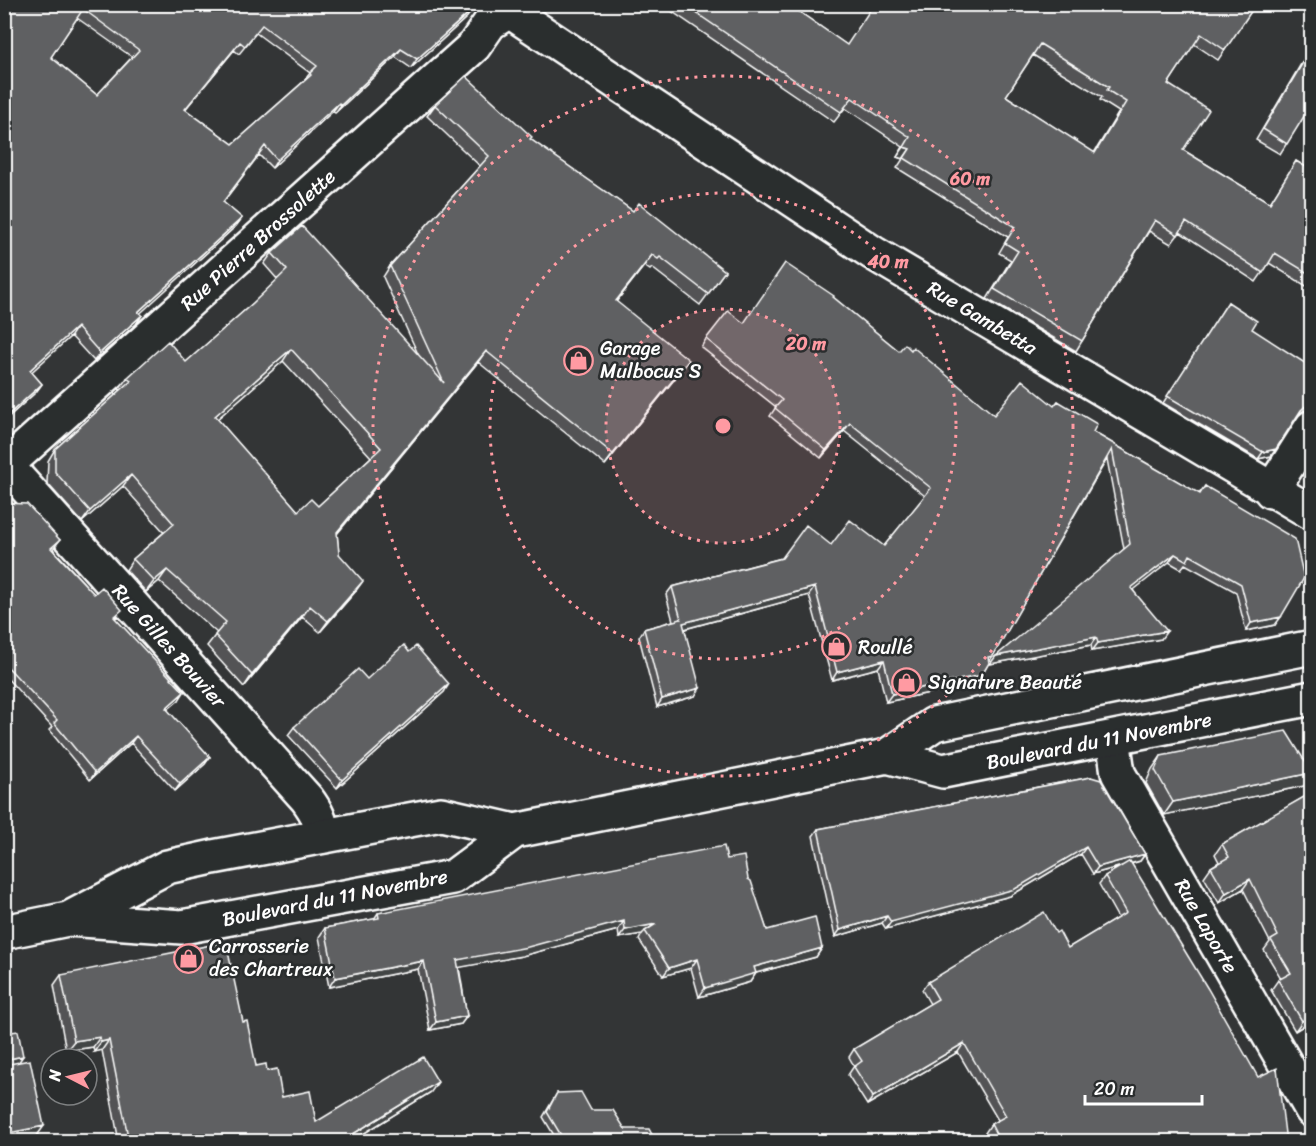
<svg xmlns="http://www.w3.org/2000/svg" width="1316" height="1146" viewBox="0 0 1316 1146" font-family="Sriracha,sans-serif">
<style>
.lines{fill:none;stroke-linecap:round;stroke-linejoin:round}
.minor-casing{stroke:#fff;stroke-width:38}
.major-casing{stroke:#fff;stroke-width:38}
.minor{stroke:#2a2d2e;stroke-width:33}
.major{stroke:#2a2d2e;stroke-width:33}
.wall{fill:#525354;stroke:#fff;stroke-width:1.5;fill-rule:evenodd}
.shaded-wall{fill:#424445;stroke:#fff;stroke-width:1.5}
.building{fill:#5f6162;stroke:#fff;stroke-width:1.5;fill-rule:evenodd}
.ring{fill:none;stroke:#ff9aa2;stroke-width:3;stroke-dasharray:3 6}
.labels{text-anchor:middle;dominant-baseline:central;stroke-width:5;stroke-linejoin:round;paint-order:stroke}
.street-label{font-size:20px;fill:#fff;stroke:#2a2d2e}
.poi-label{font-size:20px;fill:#fff;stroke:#2a2d2e;text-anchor:start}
.centre{fill:#ff9aa2;stroke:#2a2d2e;stroke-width:3}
.ring-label{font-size:18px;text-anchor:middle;font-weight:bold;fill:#ff9aa2;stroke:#2a2d2e;stroke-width:5;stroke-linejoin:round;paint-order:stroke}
</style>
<rect width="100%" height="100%" fill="#333536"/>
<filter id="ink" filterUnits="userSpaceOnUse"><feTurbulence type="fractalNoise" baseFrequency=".0167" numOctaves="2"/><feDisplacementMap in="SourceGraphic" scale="12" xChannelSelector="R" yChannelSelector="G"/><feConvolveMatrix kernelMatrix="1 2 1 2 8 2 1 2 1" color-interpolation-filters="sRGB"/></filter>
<g filter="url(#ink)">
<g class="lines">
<defs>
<path id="minor" d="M499,4L873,253L1312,513
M4,463L307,799C316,811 321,821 323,836
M4,467L474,46L490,23L520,4
M1271,491L1312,427
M1113,738L1118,773L1312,1110"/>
<path id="major" d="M887,756L943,771L1312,698
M68,919L167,867L213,857L441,814L515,831L887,756L934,724L1312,647
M4,932L68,919L182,927L453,877L515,831"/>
</defs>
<use href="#minor" class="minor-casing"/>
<use href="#major" class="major-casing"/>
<use href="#minor" class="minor"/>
<use href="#major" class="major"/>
</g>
<path class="wall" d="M4,4L473,9L467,17L411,68L395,57L335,113L333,111L272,168L259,155L223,202L242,218L236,226L140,313L142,315L136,324L94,361L71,336L31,372L42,384L36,392L4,421ZM77,18L132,57L97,95L51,57ZM256,33L310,73L304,81L233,144L185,109L234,50L239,54Z
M661,4H788L847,45L1256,4L1218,60L1194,44L1168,84L1183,150L1270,203L1296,161L1311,170V289L1269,263L1256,282L1180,232L1171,244L1149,231L1082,341L1076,351L987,299L1011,260L999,253L1008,237L897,168L903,159L897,157L903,147L845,108L834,122ZM1033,55L1102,97L1100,100L1119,112L1094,153L1006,96Z
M1311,47V105L1280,154L1256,140Z
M435,105L530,139L633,211L725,271L700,305L652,268L650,270L644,266L616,302L681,371L605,465L478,362L337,534L339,554L355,592L320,632L302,617L244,687L207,646L217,633L159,581L146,592L126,570L133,559L164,532L123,486L82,522L47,483L48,461L55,449L121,390L119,389L127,378L186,362L253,303L278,280L264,264L272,253L418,354L383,277L390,266L480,166L427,116ZM283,361L371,457L318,506L298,511L217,419Z
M833,297L899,351L994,415L1054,406L1058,401L1093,432L1199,494L1205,486L1275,625L1246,631L1236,592L1185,564L1181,569L1169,562L1133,590L1161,639L1092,651L1091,645L990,664L1124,549L1107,459L977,683L886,702L878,668L832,680L809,595L685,629L695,696L657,707L639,637L644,629L673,621L666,595L672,587L831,545L884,546L925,496L844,431L821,458L770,416L776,407L701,347L706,339L744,323Z
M1228,302L1252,329L1303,411L1297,416L1271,456L1258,459L1163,403Z
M4,503L60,540L53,549L94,594L117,617L115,618L179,700L167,710L210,757L205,764L175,791L131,743L90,780L49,730L52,727L4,675Z
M367,679L444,692L337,788L288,735L294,727Z
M1161,756L1304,786L1164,815L1146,783L1152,769Z
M1091,777L1145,854L1140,861L1131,864L1286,1142H990L985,1133L991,1124L998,1120L958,1052L867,1105L848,1075L854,1066L849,1057L854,1049L930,1004L922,990L928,982L1056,933L1068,948L1118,918L1099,884L1105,876L1120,867L1093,874L1081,854L1010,896L886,929L882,923L835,937L813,836L818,829Z
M1311,793V1021L1295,1031L1271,990L1278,980L1281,978L1264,950L1270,942L1243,889L1219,903L1204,877L1211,867L1219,862L1215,854L1222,844Z
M727,859L748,879L767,930L822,948L816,957L756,973L750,982L699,997L691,968L663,976L639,940L642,934L619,938L618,930L522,956L459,967L467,1016L461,1024L430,1030L418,969L329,987L319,937L325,928L374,919L378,913Z
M61,975L243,1022L256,1066L267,1071L282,1097L316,1122L431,1092L350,1142H119L102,1050L94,1052L93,1047L66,1051L54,985Z
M557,1093L625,1129L656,1142H558L543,1117Z"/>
<path class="shaded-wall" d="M473,9L467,17L411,68L417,59Z
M240,42L234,50L179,117L185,109Z
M401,49L395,57L335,113L341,105Z
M339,103L333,111L272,168L277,160Z
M904,147L910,149L903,159L897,157Z
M242,218L236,226L133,320L138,312Z
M652,255L644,266L608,312L616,301Z
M142,315L136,324L94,361L100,353Z
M77,327L71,336L24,379L30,370Z
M291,349L283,361L207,428L215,416Z
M486,351L478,362L329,543L337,532Z
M689,360L681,371L605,465L613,454Z
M42,384L36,392L4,421L9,414Z
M1311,403V409L1303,411L1296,417L1301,410L1308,404Z
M850,423L844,431L821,458L826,450Z
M1276,449L1271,456L1258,459L1263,452Z
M131,475L123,486L82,522L90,511Z
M1175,554L1169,562L1126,596L1131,588Z
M167,570L159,581L146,592L154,581Z
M363,581L355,592L320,632L328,621Z
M815,587L809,595L677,631L683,623Z
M310,606L302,617L244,687L252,675Z
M1281,617L1275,625L1246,631L1251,623Z
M1167,631L1161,639L1092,651L1098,643Z
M1096,637L1091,645L990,664L996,656Z
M884,660L878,668L832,680L837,672Z
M982,675L977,683L886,702L892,694Z
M449,684L444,692L337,788L342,780Z
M700,688L695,696L657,707L662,699Z
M184,692L179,700L161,715L166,708Z
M136,736L131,743L90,780L95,773Z
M210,757L205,764L175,791L180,784Z
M1311,773V775L1304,786L1164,815L1173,802Z
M1086,847L1081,854L1010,896L886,929L891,922Z
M1145,854L1140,861L1093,874L1098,867Z
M1250,879L1243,889L1219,903L1226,893Z
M887,916L882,923L835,937L840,930Z
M624,921L618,930L522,956L451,969L457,960Z
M656,924L645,931L642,934L619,938L625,930Z
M822,948L816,957L756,973L750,982L699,997L705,988L754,967Z
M697,959L691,968L663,976L669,968Z
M424,961L418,969L329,987L335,978Z
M467,1016L461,1024L430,1030L436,1022Z
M1311,1016V1021L1295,1031L1302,1021Z
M100,1037L93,1047L66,1051L74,1041Z
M109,1040L102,1050L94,1052L101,1042Z
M964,1043L958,1052L867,1105L873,1097Z
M23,1056L16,1066L4,1069V1060Z
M438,1082L431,1092L350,1142H340Z
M44,1126L36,1137L11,1142H4V1134Z"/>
<path class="building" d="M4,4H466L473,9L417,59L401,49L341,105L339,103L277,160L265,146L223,202L242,218L138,312L142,315L100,353L77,327L30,370L42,384L9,414L4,410ZM83,9L139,50L97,95L51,57ZM262,25L317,66L310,73L311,75L233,144L185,109L240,42L245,46Z
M683,4H788L847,45L874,4H1256L1225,50L1201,34L1168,84L1209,110L1183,150L1270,203L1296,161L1311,170V275L1275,253L1263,273L1186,222L1178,235L1155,220L1082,341L994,289L1018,251L1005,243L1015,227L904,158L910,149L904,147L910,137L852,98L841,112ZM1040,44L1109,87L1107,90L1126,102L1095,153L1006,96Z
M1311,49V105L1287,144L1263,129Z
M466,76L532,137L530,139L633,211L639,203L725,271L708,294L660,257L658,259L652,255L616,301L689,360L613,454L486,351L337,532L339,554L363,581L328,621L310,606L252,675L215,635L226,622L167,570L154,581L133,559L174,524L131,475L90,511L55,472V449L131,381L127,378L168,341L186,362L253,303L287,270L272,253L302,226L444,383L390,266L489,156L435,105ZM291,349L381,448L318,506L311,499L298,511L215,416Z
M785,263L834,296L833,297L899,351L905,344L911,350L913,347L994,415L1022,380L1054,406L1058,401L1097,424L1093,432L1141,460L1200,494L1205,486L1295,539L1304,578L1281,617L1251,623L1241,584L1190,555L1187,561L1175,554L1131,588L1167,631L1098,643L1096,637L996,656L1130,544L1112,449L993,656L988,657L989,663L982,675L892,694L884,660L837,672L815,587L683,623L700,688L662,699L644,629L681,619L672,587L782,558L806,525L831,545L850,520L884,546L931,488L850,423L826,450L775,408L782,400L706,339L728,311L744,323Z
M1228,302L1257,321L1252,329L1311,367V403L1308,404L1301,410L1276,449L1263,452L1167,396Z
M4,503L27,504L60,540L51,548L94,594L102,587L122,610L114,617L184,692L166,708L210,757L180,784L136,736L95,773L54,723L57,720L4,663Z
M404,645L409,652L416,646L449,684L342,780L294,727L358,669L367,679Z
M1286,731L1311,771V773L1173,802L1155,770L1161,756Z
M1091,777L1101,780L1145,854L1098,867L1086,847L1015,889L891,922L887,916L840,930L818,829Z
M1311,793V1016L1302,1021L1278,980L1291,973L1271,940L1278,936L1250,879L1226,893L1211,867L1229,857L1222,844Z
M724,846L727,859L744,856L748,879L751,881L767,930L815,917L822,948L754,967L756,973L705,988L697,959L669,968L645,931L656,924L625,930L624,921L528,947L457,960L467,1016L436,1022L424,961L335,978L325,928L379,918L378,913Z
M1130,861L1208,989L1258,1077L1277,1068L1286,1142H1265L1262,1136L1252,1142H1000L991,1124L1006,1116L964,1043L873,1097L854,1067L862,1061L854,1049L938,999L928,982L1044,912L1056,933L1059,931L1068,948L1126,913L1105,876Z
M226,942L243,1022L247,1021L256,1066L266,1064L267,1071L277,1069L282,1097L310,1091L316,1122L423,1057L438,1082L340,1142H129L109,1040L101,1042L100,1037L74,1041L61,975Z
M18,1031L23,1056L4,1060V1033Z
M30,1060L44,1126L4,1134V1065Z
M581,1092L591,1110H613L625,1129H649L656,1142H565L547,1112L557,1093Z"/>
</g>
<circle cx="723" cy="426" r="117" fill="#ff9aa2" fill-opacity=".12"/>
<g class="ring">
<circle cx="723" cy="426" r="117"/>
<circle cx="723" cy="426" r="233"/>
<circle cx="723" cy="426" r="350"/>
</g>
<defs>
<symbol id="shop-ring" viewBox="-11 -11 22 22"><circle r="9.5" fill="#2a2d2e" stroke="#ff9aa2" stroke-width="1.5"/><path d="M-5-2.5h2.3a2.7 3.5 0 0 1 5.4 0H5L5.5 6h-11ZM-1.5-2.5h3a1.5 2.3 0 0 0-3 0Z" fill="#ff9aa2"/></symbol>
</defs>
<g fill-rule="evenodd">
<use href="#shop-ring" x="562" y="344" width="33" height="33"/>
<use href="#shop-ring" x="820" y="630" width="33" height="33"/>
<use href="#shop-ring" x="890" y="666" width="33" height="33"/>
<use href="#shop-ring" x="172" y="942" width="33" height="33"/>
</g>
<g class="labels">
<g class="street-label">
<text transform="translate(258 240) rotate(-42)">Rue Pierre Brossolette</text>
<text transform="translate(982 318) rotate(31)">Rue Gambetta</text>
<text transform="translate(169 646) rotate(48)">Rue Gilles Bouvier</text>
<text transform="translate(1099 741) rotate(-11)">Boulevard du 11 Novembre</text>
<text transform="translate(335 898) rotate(-11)">Boulevard du 11 Novembre</text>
<text transform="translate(1206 926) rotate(60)">Rue Laporte</text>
</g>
<g class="poi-label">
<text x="600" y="348">Garage<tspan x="600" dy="23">Mulbocus S</tspan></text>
<text x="858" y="647">Roullé</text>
<text x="928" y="682">Signature Beauté</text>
<text x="209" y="946">Carrosserie<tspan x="209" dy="23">des Chartreux</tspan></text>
</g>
</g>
<circle cx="723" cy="426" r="9" class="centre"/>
<g class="ring-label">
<text x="970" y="185">60 m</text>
<text x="888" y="268">40 m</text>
<text x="806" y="350">20 m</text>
</g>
<rect width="1316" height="1146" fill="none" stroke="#2a2d2e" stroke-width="24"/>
<rect x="12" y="12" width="1292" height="1122" fill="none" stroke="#fff" stroke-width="2" filter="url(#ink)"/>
<g transform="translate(69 1077) rotate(277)"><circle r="28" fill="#2a2d2e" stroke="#7f8182" stroke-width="1.5"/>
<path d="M0-4.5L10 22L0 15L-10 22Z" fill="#ff9aa2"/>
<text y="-9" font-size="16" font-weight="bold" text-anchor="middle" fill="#ffffff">N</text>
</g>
<path d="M1085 1095v9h117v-9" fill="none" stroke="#ffffff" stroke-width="3"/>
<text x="1094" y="1095" font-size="18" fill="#ffffff" stroke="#2a2d2e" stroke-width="4.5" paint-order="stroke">20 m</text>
</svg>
